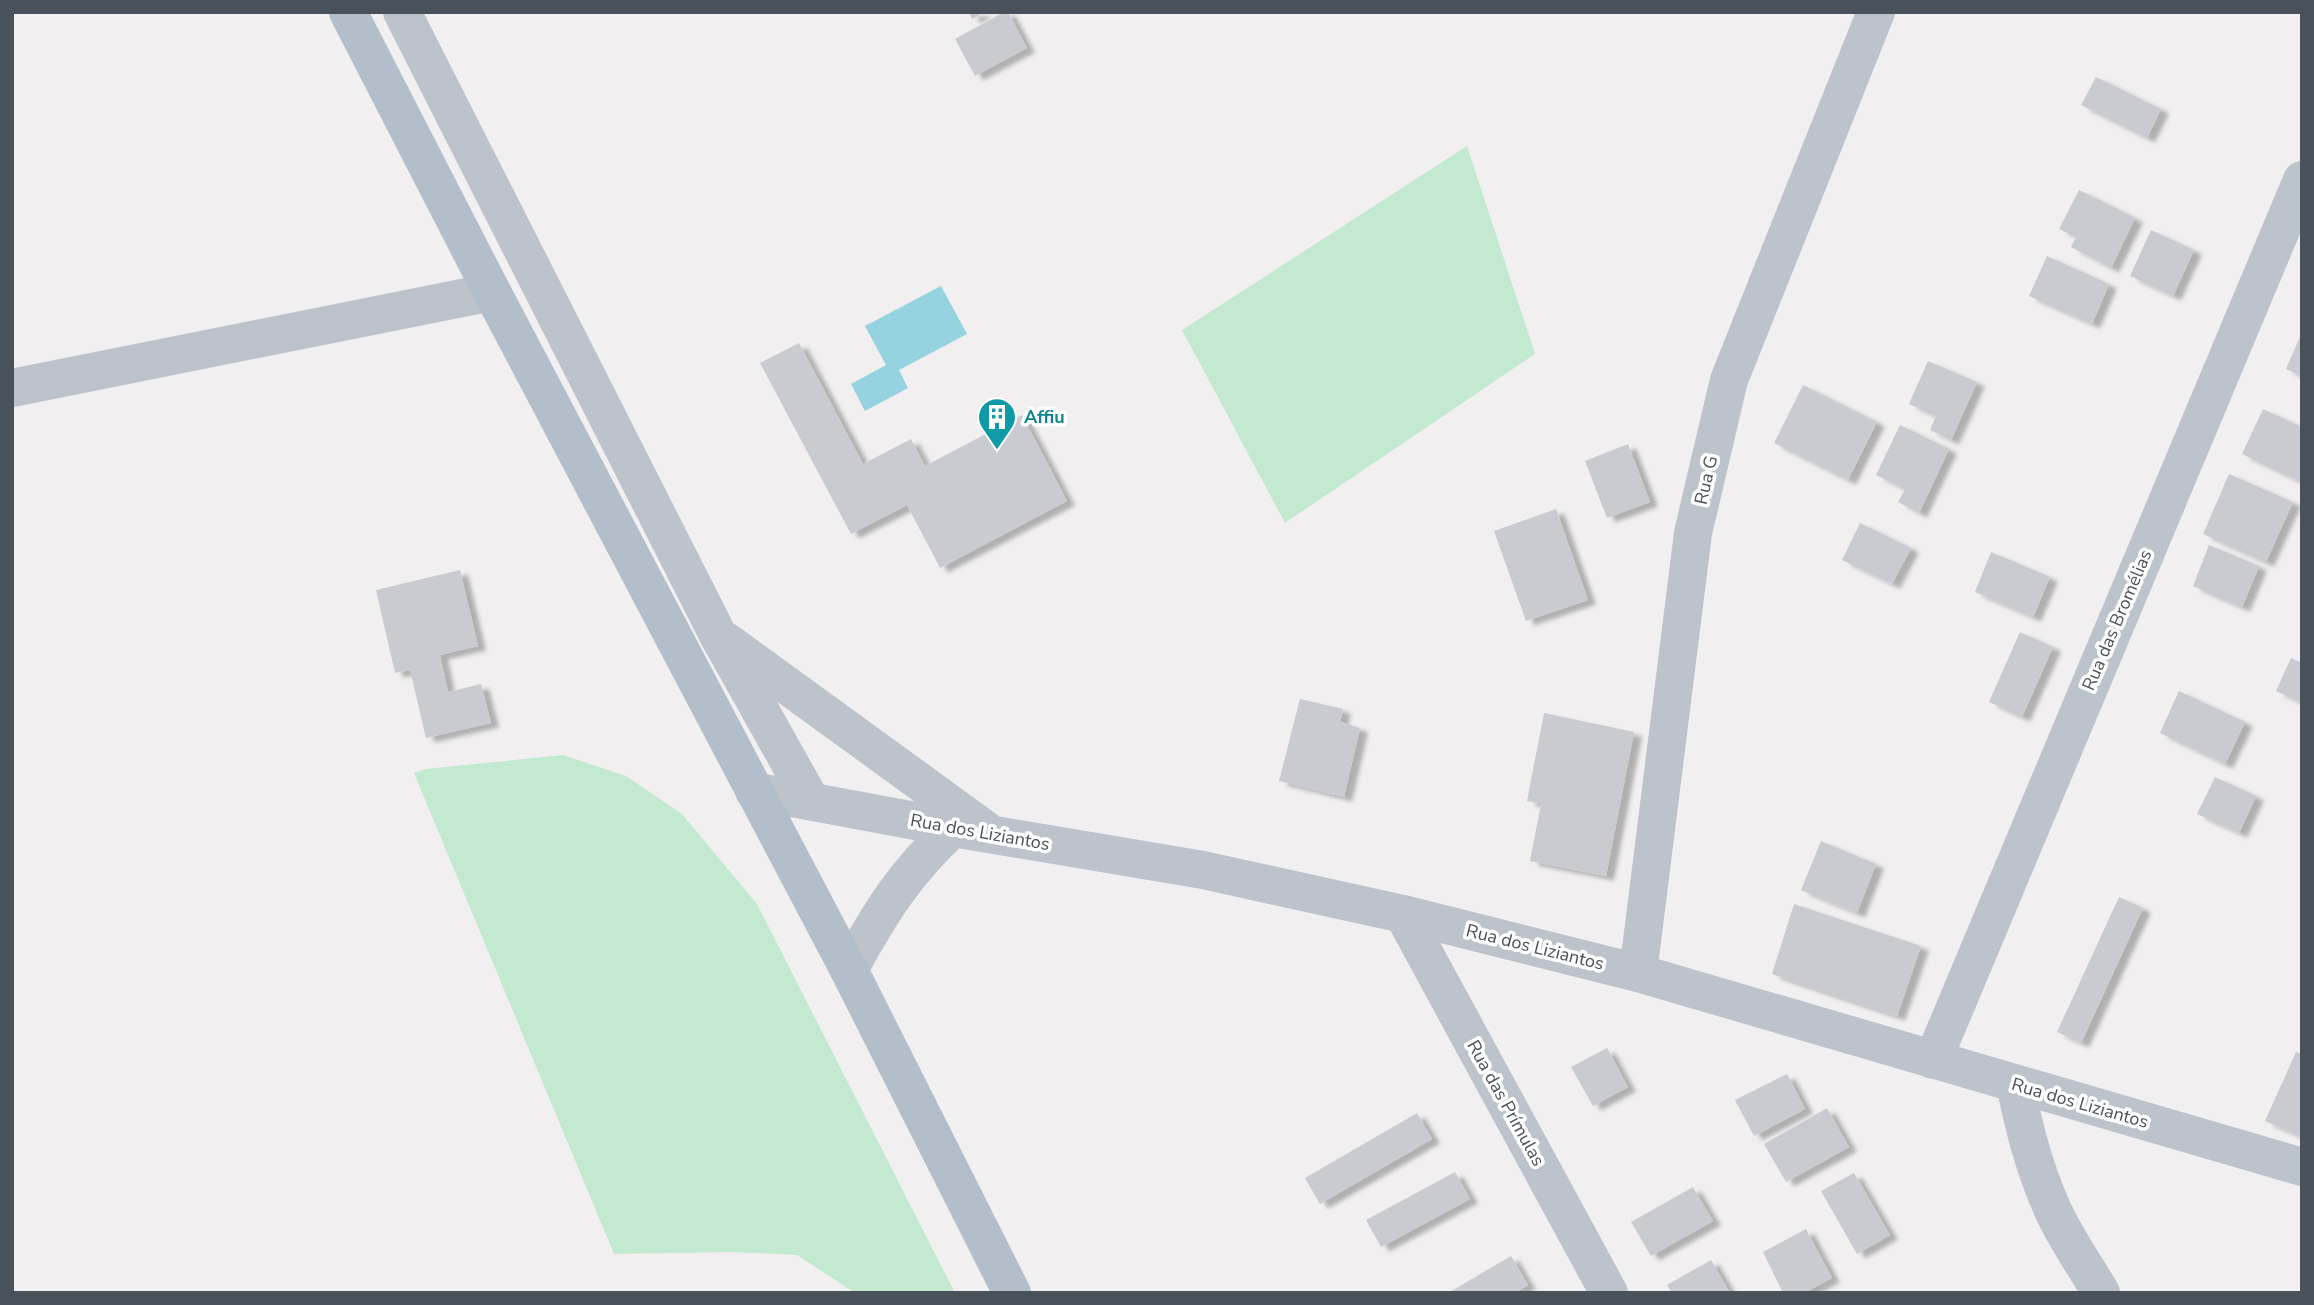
<svg xmlns="http://www.w3.org/2000/svg" width="2314" height="1305" viewBox="0 0 2314 1305" font-family="'Nunito Sans',sans-serif">
<style>
.green{fill:#c3e9d1}
.water{fill:#95d3e0}
.building{fill:#c9cbd1;filter:url(#shadow)}
.lines{fill:none;stroke-linecap:round;stroke-linejoin:round}
.minor{stroke:#bcc3ca;stroke-width:38}
.major{stroke:#b2bfca;stroke-width:38}
.labels{text-anchor:middle;dominant-baseline:central;stroke-width:7;stroke-linejoin:round;paint-order:stroke}
.culture-label{font-size:18px;font-weight:bold;fill:#0d838f;stroke:#fff;text-anchor:start}
.street-label{font-size:18px;fill:#49525a;stroke:#fff}
</style>
<defs>
<filter id="shadow"><feDropShadow dx="8" dy="4.5" stdDeviation="2" flood-color="#0004"/></filter>
</defs>
<rect width="100%" height="100%" fill="#f1efef"/>
<path class="green" d="M1467,146L1535,354L1285,523L1182,330Z
M563,755L626,776L682,814L757,904L955,1293H855L797,1255L734,1252L614,1254L414,773L425,769Z"/>
<path class="water" d="M941,286L967,334L899,370L908,388L865,411L851,384L886,365L865,326Z"/>
<path class="building" d="M969,12H985L972,19Z
M1004,12H1008L1027,48L975,76L955,39Z
M2096,77L2161,109L2147,138L2081,105Z
M2079,190L2135,218L2111,268L2071,247L2076,237L2059,229Z
M2151,230L2194,250L2173,296L2130,276Z
M2047,256L2109,284L2092,324L2029,296Z
M2302,332V376L2286,369Z
M799,343L863,464L911,439L925,466L1022,415L1067,501L940,568L907,505L851,534L760,363Z
M1928,361L1977,382L1951,440L1930,430L1936,416L1909,404Z
M1803,385L1877,422L1848,480L1774,443Z
M2263,409L2302,427V474L2299,481L2242,454Z
M1900,425L1949,449L1919,513L1898,502L1905,489L1876,475Z
M1628,444L1650,502L1607,518L1585,461Z
M2229,474L2293,502L2266,562L2203,534Z
M1556,509L1588,600L1526,621L1494,531Z
M1860,523L1911,548L1892,584L1842,560Z
M2209,545L2259,566L2242,607L2193,586Z
M1991,552L2050,577L2033,617L1975,592Z
M460,570L478,646L440,655L448,692L481,684L491,723L426,738L410,670L395,673L376,590Z
M2020,632L2053,647L2022,717L1989,702Z
M2291,658L2302,663V703L2276,691Z
M2179,691L2245,722L2225,764L2160,733Z
M1300,699L1343,709L1340,722L1360,728L1344,797L1279,781Z
M1544,713L1634,732L1606,876L1530,861L1541,804L1527,801Z
M2215,777L2256,796L2239,833L2197,814Z
M1821,841L1876,864L1857,913L1801,890Z
M2119,897L2143,908L2081,1043L2057,1032Z
M1794,904L1921,946L1897,1016L1772,974Z
M1607,1048L1628,1087L1593,1106L1571,1067Z
M2296,1052L2302,1054V1137L2265,1121Z
M1787,1074L1805,1109L1754,1136L1735,1100Z
M1827,1108L1849,1147L1786,1182L1764,1144Z
M1417,1113L1432,1139L1320,1204L1305,1178Z
M1455,1172L1470,1199L1381,1247L1366,1220Z
M1854,1173L1890,1235L1857,1254L1821,1191Z
M1693,1187L1713,1221L1651,1256L1631,1222Z
M1806,1229L1832,1278L1804,1293H1783L1763,1252Z
M1511,1256L1528,1285L1515,1293H1448Z
M1711,1260L1730,1293H1672L1667,1285Z"/>
<g class="lines">
<path class="minor" d="M402,12L718,635L811,801
M12,388L492,292
M726,641L986,830
M754,791L953,828L1203,870L1403,914L1638,973L2302,1167
M1403,914L1609,1293
M849,970C880,912 905,873 953,828
M1638,973L1693,533L1729,380L1876,12
M1933,1060L2302,180
M2015,1084C2024,1127 2034,1168 2052,1208C2065,1238 2085,1265 2101,1293"/>
<path class="major" d="M348,12L492,292L849,970L1012,1293"/>
</g>
<defs>
<symbol id="building-pin" viewBox="-11 -11 22 30"><path d="M0 17L-7.5 6A9.5 9.5 0 1 1 7.5 6Z" fill="#0f9aa8" stroke="#fff"/><path d="M-4-6H4V6H1V3H-1V6H-4ZM-2.5-4.3h1.7v1.8h-1.7ZM.8-4.3h1.7v1.8H.8ZM-2.5-1h1.7V.8h-1.7ZM.8-1h1.7V.8H.8Z" fill="#fff"/></symbol>
</defs>
<g fill-rule="evenodd">
<use href="#building-pin" x="975" y="395" width="44" height="60"/>
</g>
<g class="labels">
<g class="culture-label">
<text x="1024" y="417">Affiu</text>
</g>
<g class="street-label">
<text transform="translate(1706 480) rotate(-77)">Rua G</text>
<text transform="translate(2117 620) rotate(-67)">Rua das Bromélias</text>
<text transform="translate(980 832) rotate(10)">Rua dos Liziantos</text>
<text transform="translate(1535 947) rotate(14)">Rua dos Liziantos</text>
<text transform="translate(1506 1103) rotate(61)">Rua das Prímulas</text>
<text transform="translate(2080 1103) rotate(16)">Rua dos Liziantos</text>
</g>
</g>
<rect width="2314" height="1305" fill="none" stroke="#49525a" stroke-width="28"/>
</svg>
